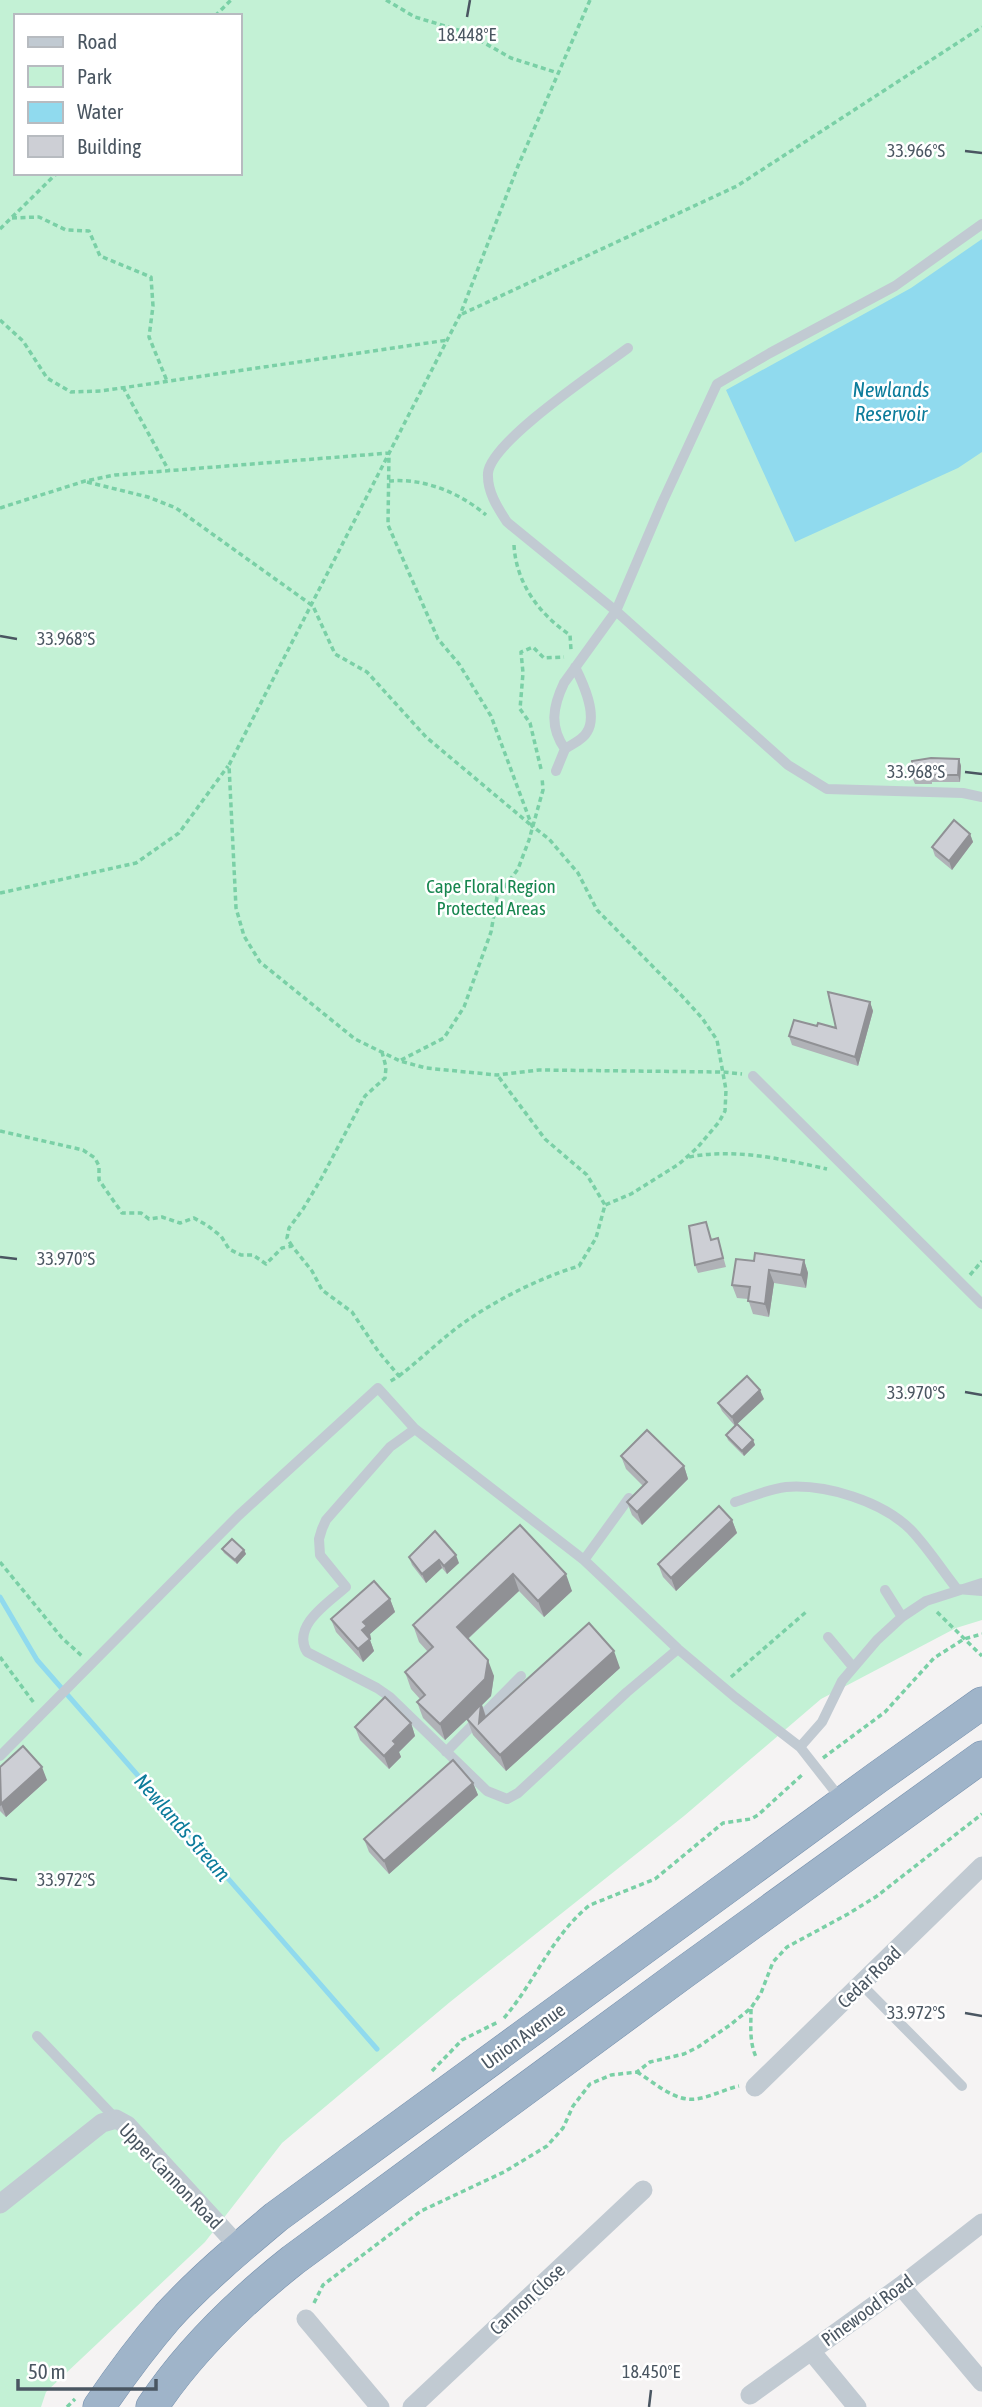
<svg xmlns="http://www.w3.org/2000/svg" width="982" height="2407" viewBox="0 0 982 2407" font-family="'Asap Condensed',sans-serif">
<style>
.green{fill:#c3f1d5;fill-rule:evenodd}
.water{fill:#90daee}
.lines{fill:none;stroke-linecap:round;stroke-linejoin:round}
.stream{stroke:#90daee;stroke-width:5}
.trunk-casing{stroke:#7690ad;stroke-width:33}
.path{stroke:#7ad0a6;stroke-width:3.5;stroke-dasharray:5 3.5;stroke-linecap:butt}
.service{stroke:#c1cad2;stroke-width:10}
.minor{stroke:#c1cad2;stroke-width:19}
.trunk{stroke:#9fb4c9;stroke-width:32}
.wall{fill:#b0b2b7}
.shaded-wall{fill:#909195}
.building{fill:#cdcfd5;stroke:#909195;stroke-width:2}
.ticks{fill:none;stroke:#4a5661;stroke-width:2.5}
.labels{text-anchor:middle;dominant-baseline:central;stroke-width:5;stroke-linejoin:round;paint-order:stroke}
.park-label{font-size:19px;fill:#17864f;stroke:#fff}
.street-label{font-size:19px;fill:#4a5661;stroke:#fff}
.water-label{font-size:21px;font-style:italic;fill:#0c7c9b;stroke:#fff}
.ticks-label{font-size:18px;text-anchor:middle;fill:#4a5661;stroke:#fff;stroke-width:5;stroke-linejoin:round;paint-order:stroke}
</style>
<rect width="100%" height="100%" fill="#f5f3f3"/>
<path class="green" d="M0,0H982V1620L956,1628L821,1699L684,1816L450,2002L282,2143L205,2242L46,2392L41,2407H0ZM16,16H240V173H16Z"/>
<path class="water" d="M982,239V452L958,468L795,542L726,390L911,288Z"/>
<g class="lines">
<path class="stream" d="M0,1597L37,1660L377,2049"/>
<defs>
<path id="trunk" d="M99,2407C120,2376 143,2345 168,2316C201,2280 239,2248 276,2217L878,1777L982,1703
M152,2407C190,2350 240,2302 293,2260L683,1973L982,1757"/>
</defs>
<use href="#trunk" class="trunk-casing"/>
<path class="path" d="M386,0L415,17L465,32L511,58L558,73
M590,0L518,166L460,315L229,765L236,908L244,936L260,962L355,1039L400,1061L426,1068L497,1075L539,1070L723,1072L742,1074
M215,16L231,0
M12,218L39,217L66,230L89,231L100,256L151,277L153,306L149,337L167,381
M0,229L57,173
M462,314L737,186L982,27
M0,320L23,341L47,378L71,392L101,391L448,340
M123,387L169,471
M389,481C423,478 459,492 486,515
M87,482L148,497L176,508L313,606L335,654L367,672L426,737L532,826
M0,508L85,481L115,475L389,453L388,525L438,639L459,664L491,716L532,826L549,839L578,873L597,910L682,996L702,1018L717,1040L726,1090L725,1111L719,1122L697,1148L679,1164L631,1194L605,1205
M514,545C516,583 539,614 570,635L571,650
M541,769L530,723L520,709L523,673L521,652L533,647L544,658L564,657
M0,893L136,863L179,833L228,766
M401,1060L444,1038L464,1007L491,932L497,897L518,869L529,840L543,790L542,777
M0,1131L83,1150L95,1158L99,1166V1180L122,1213H141L149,1219L162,1217L180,1223L194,1218L208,1226L221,1236L229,1249L241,1255H253L266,1264L282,1248L292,1246L312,1271L322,1290L352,1312L378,1351L399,1376L389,1382
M689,1157C735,1148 782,1159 827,1169
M292,1246L287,1238L289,1228L303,1209L321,1179L365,1096L385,1078L386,1067L382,1052
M970,1275L982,1261
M399,1376C420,1360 440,1340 462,1324C496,1300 539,1278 579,1266L596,1238L605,1205L587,1175L545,1139L498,1076
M0,1562L62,1638L82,1656
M937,1612L982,1656
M0,1657L34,1703
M731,1677L806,1612
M823,1758L885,1712L934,1658L964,1639L982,1634
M751,2009C751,2027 749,2043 757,2059
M504,2018C535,1982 552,1935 590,1905L655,1879L723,1823L751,1819L758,1815L803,1774
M432,2071L462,2040L498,2022
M637,2072C655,2083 675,2102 696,2099C711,2097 725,2089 739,2086
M314,2303L323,2285L421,2211L504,2172L547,2146L563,2128L573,2106L590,2084L611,2075L637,2072L650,2062L684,2054L698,2047L730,2025L751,2008L761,1993L773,1962L787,1947L848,1914L877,1896L982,1814
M67,2407L75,2399"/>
<path class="service" d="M628,348C600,369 491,441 488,473C487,491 497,507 507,522L616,611L788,765L827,789L963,793L982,797
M565,749C572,744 583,740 587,732C598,715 583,683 575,667
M556,771L565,749C549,727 553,706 564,683L616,611L662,503L717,384L770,353L895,286L982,224
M753,1076L982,1304
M415,1429L390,1447L326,1520L322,1529L319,1539L320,1555L346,1587C329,1602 291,1626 307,1652L377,1688L390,1697L487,1791L507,1799L518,1793L627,1692L678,1649
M735,1502C751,1497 769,1489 786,1487C826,1484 882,1501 911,1530C928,1548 942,1570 957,1589L982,1591
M584,1560L629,1498
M885,1590L902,1617
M828,1637L853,1667
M800,1747L822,1722L842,1681L877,1640L902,1617L926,1601L982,1583
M446,1752L521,1676
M0,1756L238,1516L378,1388L415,1429L584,1560L678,1649L735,1697L800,1747L840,1798
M861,1984L962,2086
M37,2036L116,2119"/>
<path class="minor" d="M755,2087L982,1866
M0,2204L102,2123L116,2119L127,2125L240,2248
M901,2286L982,2382
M306,2319L380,2407
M811,2351L857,2407
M750,2395L901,2286L982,2223
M412,2407L643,2190"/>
<use href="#trunk" class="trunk"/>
</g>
<path class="wall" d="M959,759L961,766L960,782H932V784H915L912,777Z
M970,834L973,842L952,870L935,856L932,847Z
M870,1002L873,1011L858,1066L792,1045L789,1036L817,1026L836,1028Z
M709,1231L712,1240L718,1238L726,1267L698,1273L695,1265Z
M804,1260L808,1273L806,1288L774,1283L769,1317L753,1314L748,1299L737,1298L732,1285L754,1261Z
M764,1399L735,1426L722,1411L718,1403Z
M726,1435L753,1440L755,1445L744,1456L728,1440Z
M621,1456L684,1466L688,1479L642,1525L632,1515L627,1502L643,1486L626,1469Z
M732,1520L737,1533L676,1591L663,1577L658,1564Z
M520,1525L572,1591L544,1617L519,1591L468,1639L494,1676L491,1696L482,1705L486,1716L620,1668L506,1771L473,1735L467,1719L445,1740L423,1718L417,1702L420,1699L411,1689L405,1672L428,1652L419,1642L413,1625Z
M222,1549L244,1550L246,1554L237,1564L224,1553Z
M409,1557L459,1563L447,1574L442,1568L426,1583L412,1565Z
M390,1599L395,1612L370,1634L371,1639L370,1640L374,1651L363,1662L336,1632L331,1619Z
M411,1723L415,1736L399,1752L401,1757L389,1769L360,1740L355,1727Z
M0,1767L47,1780L6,1817L0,1811Z
M473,1783L478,1795L389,1874L369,1852L364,1839Z"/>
<path class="shaded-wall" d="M959,759L961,766L960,782L958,775Z
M970,834L973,842L952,870L949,861Z
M870,1002L873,1011L858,1066L855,1057Z
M804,1260L808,1273L806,1288L801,1275Z
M769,1270L774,1283L769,1317L765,1304Z
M760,1390L764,1399L735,1426L732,1417Z
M753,1440L755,1445L744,1456L742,1451Z
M684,1466L688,1479L642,1525L637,1512Z
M732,1520L737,1533L676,1591L671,1578Z
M244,1550L246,1554L237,1564L235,1560Z
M456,1555L459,1563L447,1574L444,1566Z
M439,1560L442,1568L426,1583L422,1574Z
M513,1574L519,1591L463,1643L457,1627Z
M566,1574L572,1591L544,1617L538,1601Z
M390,1599L395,1612L370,1634L371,1639L370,1640L374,1651L363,1662L358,1649L363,1622Z
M614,1651L620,1668L506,1771L500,1755Z
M488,1660L494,1676L491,1696L482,1705L487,1721L485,1740L479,1723L481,1706L445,1740L440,1724Z
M411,1723L415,1736L399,1752L401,1757L389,1769L384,1756L393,1741Z
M42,1767L47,1780L6,1817L1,1804Z
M473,1783L478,1795L389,1874L384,1861Z"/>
<path class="building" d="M931,758L959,759L958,775H930V778L912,777V761Z
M954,820L970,834L949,861L932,847Z
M828,992L870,1002L855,1057L789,1036L794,1020L817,1026L818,1023L836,1028Z
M706,1222L711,1240L718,1238L723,1258L695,1265L689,1226Z
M755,1253L804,1260L801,1275L769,1270L765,1304L748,1301L750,1287L732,1285L736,1259L754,1261Z
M747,1376L760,1390L732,1417L718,1403Z
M737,1424L753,1440L742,1451L726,1435Z
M647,1430L684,1466L637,1512L627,1502L647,1482L621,1456Z
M719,1506L732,1520L671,1578L658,1564Z
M520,1525L566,1574L538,1601L513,1574L457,1627L488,1660L485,1679L440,1724L417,1702L425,1695L405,1672L433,1647L413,1625Z
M435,1531L456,1555L444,1566L439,1560L422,1574L409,1557Z
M232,1539L244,1550L235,1560L222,1549Z
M374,1581L390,1599L363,1622L367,1626L362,1630L370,1639L358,1649L331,1619Z
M589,1623L614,1651L500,1755L467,1719L481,1704L479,1723Z
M385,1697L411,1723L393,1741L396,1744L384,1756L355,1727Z
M23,1746L42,1767L1,1804L0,1767Z
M453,1760L473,1783L384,1861L364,1839Z"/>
<path class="ticks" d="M467,17L470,0M965,151L982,153M0,636L17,639M965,772L982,774M0,1257L17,1259M965,1392L982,1395M0,1878L17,1880M965,2013L982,2016M649,2407L651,2390"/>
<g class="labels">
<g class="park-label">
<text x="491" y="886">Cape Floral Region<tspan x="491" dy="22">Protected Areas</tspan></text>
</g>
<g class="street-label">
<text transform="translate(869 1977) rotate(-44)">Cedar Road</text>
<text transform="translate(523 2036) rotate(-36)">Union Avenue</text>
<text transform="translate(171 2176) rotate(46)">Upper Cannon Road</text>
<text transform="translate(527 2299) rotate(-43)">Cannon Close</text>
<text transform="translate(867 2310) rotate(-36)">Pinewood Road</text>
</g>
<g class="water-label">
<text x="891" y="389">Newlands<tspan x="891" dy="24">Reservoir</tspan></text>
<text transform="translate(183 1827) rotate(49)">Newlands Stream</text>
</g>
</g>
<g class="ticks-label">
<text x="467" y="41">18.448°E</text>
<text x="916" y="157">33.966°S</text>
<text x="66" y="645">33.968°S</text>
<text x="916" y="778">33.968°S</text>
<text x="66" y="1265">33.970°S</text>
<text x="916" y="1399">33.970°S</text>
<text x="66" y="1886">33.972°S</text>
<text x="916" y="2019">33.972°S</text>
<text x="651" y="2378">18.450°E</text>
</g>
<rect x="14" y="14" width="228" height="161" fill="#ffffff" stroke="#b7bbc0" stroke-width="2"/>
<rect x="28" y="37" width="35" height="10" fill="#c1cad2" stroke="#b7bbc0" stroke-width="2"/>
<text x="77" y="49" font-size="21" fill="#4a5661">Road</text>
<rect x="28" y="66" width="35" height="21" fill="#c3f1d5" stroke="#b7bbc0" stroke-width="2"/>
<text x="77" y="84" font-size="21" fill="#4a5661">Park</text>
<rect x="28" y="102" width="35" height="21" fill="#90daee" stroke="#b7bbc0" stroke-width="2"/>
<text x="77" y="119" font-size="21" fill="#4a5661">Water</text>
<rect x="28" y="136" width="35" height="21" fill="#cdcfd5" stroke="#b7bbc0" stroke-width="2"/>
<text x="77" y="154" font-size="21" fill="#4a5661">Building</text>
<path d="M18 2379v10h138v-10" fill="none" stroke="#4a5661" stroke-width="3.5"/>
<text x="28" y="2379" font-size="21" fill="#4a5661" stroke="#ffffff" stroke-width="5" paint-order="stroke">50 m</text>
</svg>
